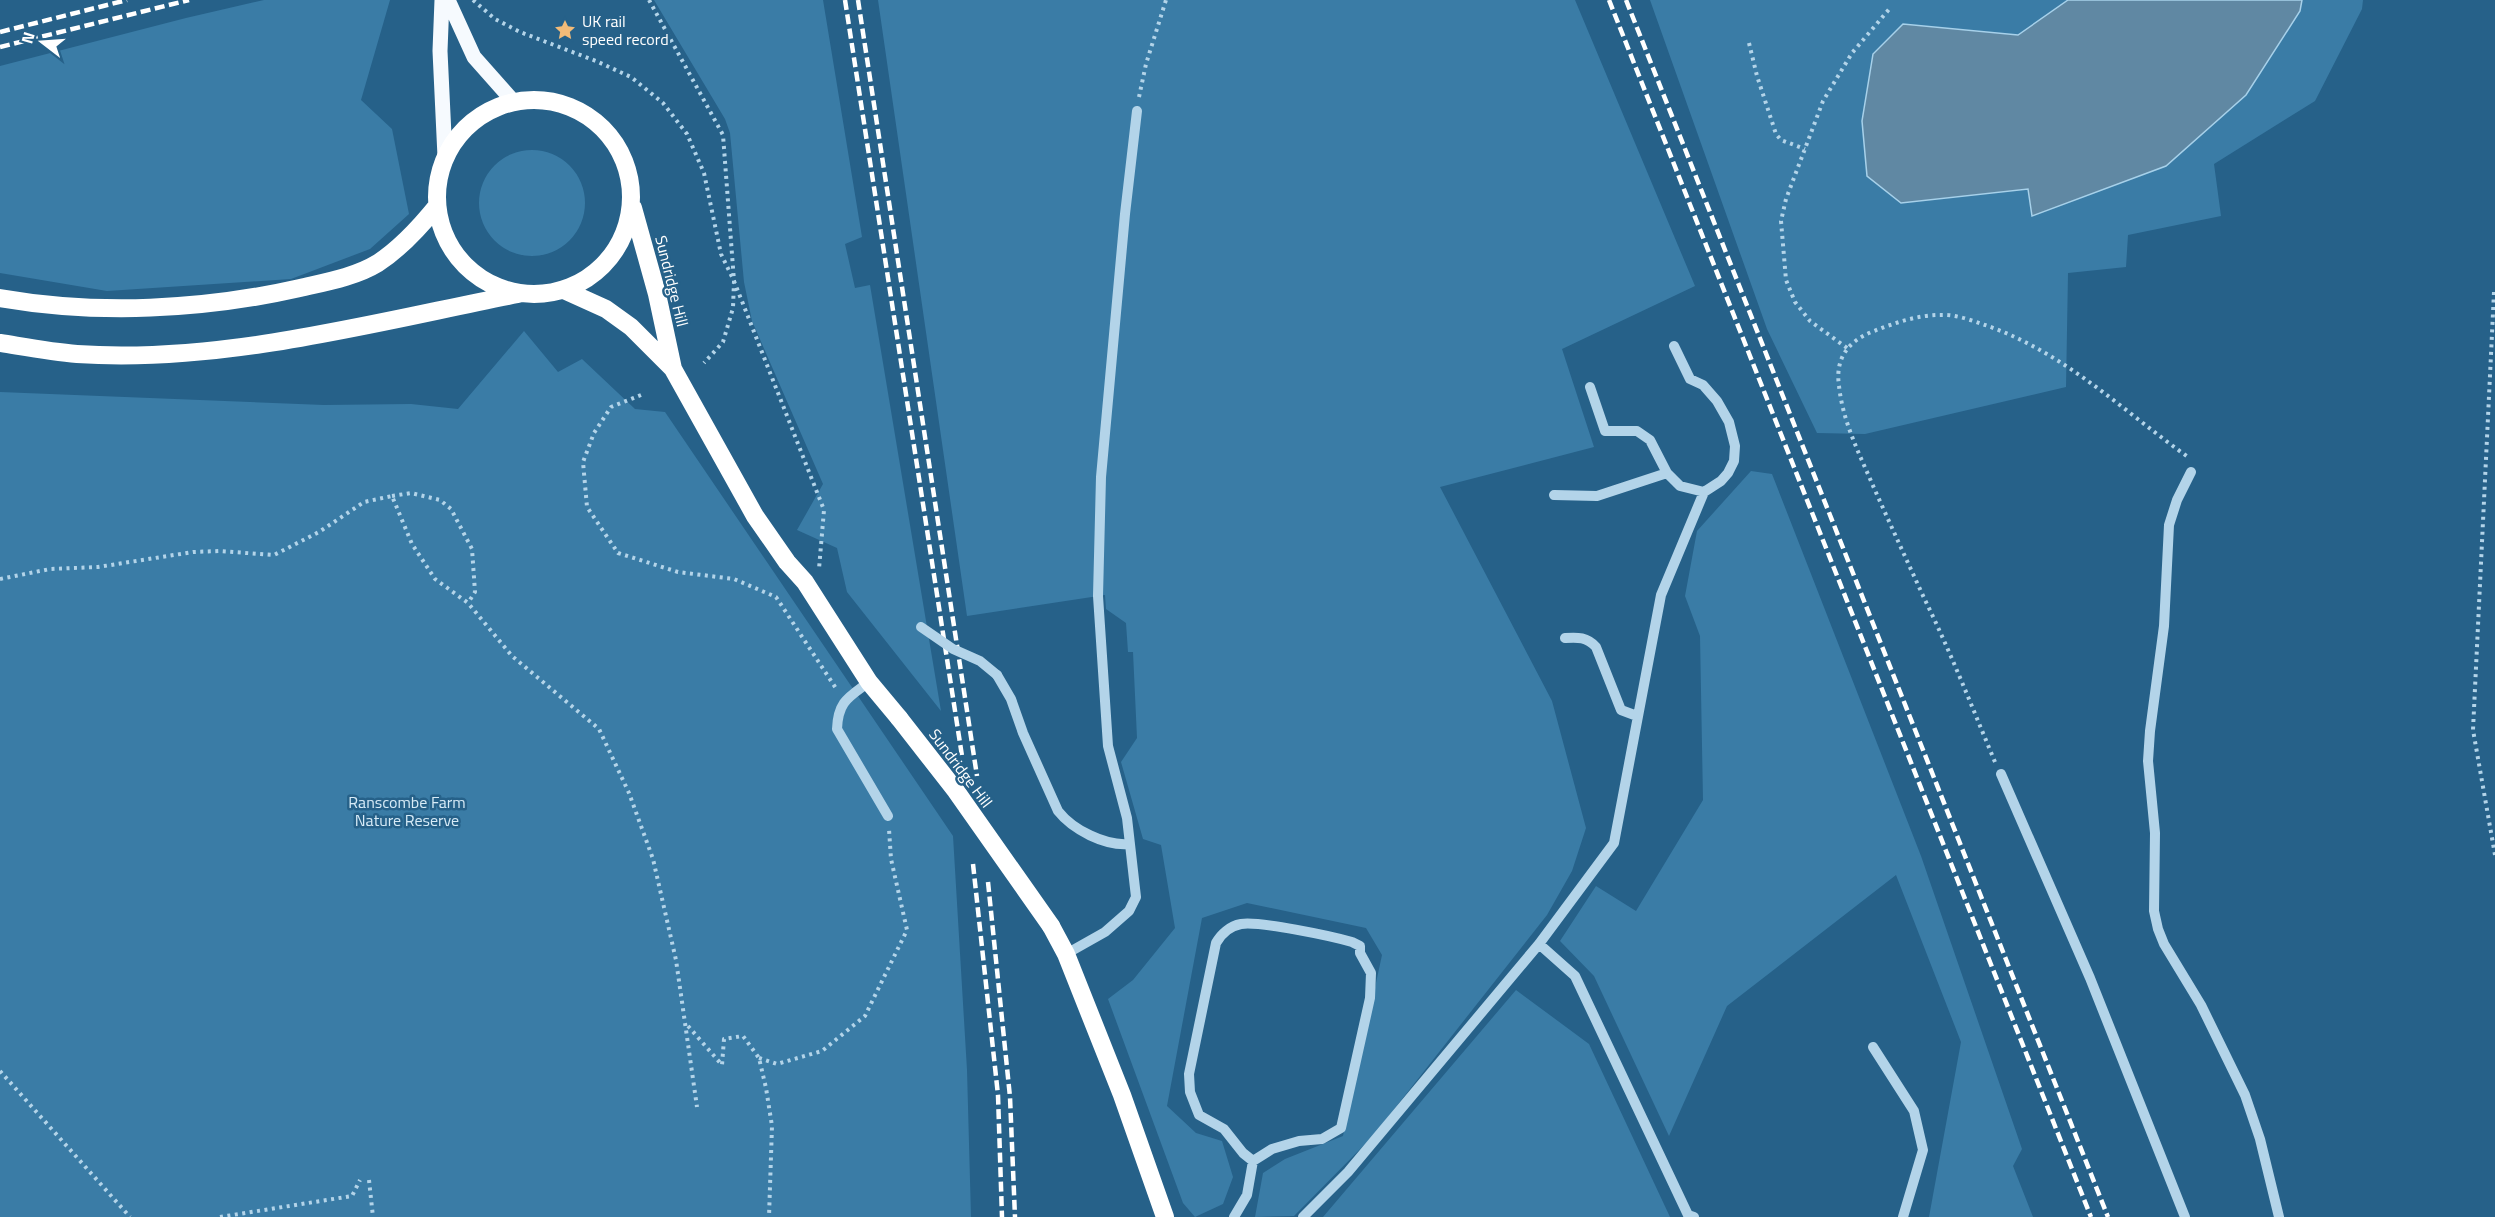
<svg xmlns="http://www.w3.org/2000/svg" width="2495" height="1217" viewBox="0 0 2495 1217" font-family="'Titillium Web',sans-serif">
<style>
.green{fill:#3a7ca6}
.water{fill:#6088a3;stroke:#a7d1ea;stroke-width:1.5}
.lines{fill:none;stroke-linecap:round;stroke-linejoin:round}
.path{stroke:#b3d4e9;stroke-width:4;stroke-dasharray:3 4.5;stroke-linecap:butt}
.minor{stroke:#b3d4e9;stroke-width:10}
.major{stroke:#f6fafe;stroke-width:15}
.highway{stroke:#fff;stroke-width:18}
.rail{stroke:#fff;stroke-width:4.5;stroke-dasharray:10 4.5;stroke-linecap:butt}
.minor-bridge{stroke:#b3d4e9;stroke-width:10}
.highway-bridge{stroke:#fff;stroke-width:18}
.labels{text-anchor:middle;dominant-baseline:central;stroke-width:5;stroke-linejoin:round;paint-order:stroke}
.poi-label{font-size:16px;fill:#fff;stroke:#266189;text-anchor:start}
.street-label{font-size:16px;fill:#fff;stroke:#266189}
.park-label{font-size:16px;fill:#d7ebf7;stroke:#266189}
</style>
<rect width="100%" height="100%" fill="#266189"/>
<path class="green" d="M264,0H390L361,100L392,129L409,214L370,249L291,279L107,291L0,273V66L186,18Z
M654,0H823L862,237L845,244L855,288L870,285L941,711L847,592L837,548L797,530L823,484L752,321L744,282L730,133L725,119Z
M878,0H1575L1695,286L1562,349L1594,447L1440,487L1552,701L1586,828L1572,871L1547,915L1373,1136L1294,1216L1255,1217L1263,1173L1285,1159L1343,1136L1382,955L1366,928L1247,903L1202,918L1167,1106L1196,1133L1222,1141L1233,1177L1223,1204L1195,1217L1183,1203L1108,999L1133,980L1175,928L1161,845L1143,839L1121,762L1137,738L1133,652H1128L1126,623L1106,609L1105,595L967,616Z
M1650,0H2068L2018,35L1903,24L1901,203L2028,189L2032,216L2246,95L2300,11L2302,0H2363L2362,9L2315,101L2214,164L2221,216L2128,235L2126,267L2068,273L2066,387L1865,434L1817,433L1767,329Z
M479 203a53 53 0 1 1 106 0a53 53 0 1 1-106 0Z
M524,331L558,372L582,359L635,409L665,412L953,836L967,1070L971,1217H0V392L324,405L411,404L458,409Z
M1751,471L1772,474L1921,856L2022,1149L2013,1166L2033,1217H1929L1961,1042L1896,875L1727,1006L1669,1136L1594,976L1560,941L1596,886L1636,911L1703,800L1700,636L1685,596L1697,531Z
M1516,990L1589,1044L1670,1217H1323Z"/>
<path class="water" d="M2068,0H2302L2300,11L2246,95L2166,166L2032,216L2028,189L1901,203L1867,176L1862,121L1873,54L1903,24L2018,35Z"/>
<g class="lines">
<path class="path" d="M473,0L495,19L520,32L596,61L631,77L663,103L687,134L704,173L721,254L734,281L733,308L723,342L704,363
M649,0L723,135L734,281L824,510L819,569
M1749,43L1757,76L1776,134L1781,140L1805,149
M1139,97L1146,64L1166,0
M2494,292L2473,730L2495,855
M1847,348L1810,321L1795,302L1786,280L1781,221L1786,199L1823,101L1852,53L1891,7
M641,395L611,407L594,433L583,462L587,507L618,553L678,572L734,579L776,597L837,690
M392,496L411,493L440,500L451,509L472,549L475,592L468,603
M0,579L50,569L98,567L193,552L219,551L274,555L319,532L364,502L392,496L412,544L435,579L468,603L512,656L599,729L629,793L653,859L676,960L697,1107
M1995,762C1972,707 1951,653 1925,600C1908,563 1891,526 1874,488C1860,455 1843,423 1839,386C1835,358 1848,341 1874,331C1894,323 1918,315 1940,315C1956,314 1973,321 1988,326C2066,354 2122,410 2188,457
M688,1026L722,1065L724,1039L743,1036L759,1058L766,1088L772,1126L769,1217
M759,1058L777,1064L822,1051L865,1016L907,930L891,859L889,829
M0,1071L130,1217
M369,1180L373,1217
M220,1217L352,1196L360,1180"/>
<path class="minor" d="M1590,387L1605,431H1637L1650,440L1667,473L1680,486L1704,492
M2191,472L2177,500L2169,525L2164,626L2150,731L2148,761L2155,833L2154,911L2158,929L2164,944L2201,1005L2245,1095L2260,1139L2279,1217
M1554,495L1597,496L1667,473
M1565,638C1578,637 1587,637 1596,647L1621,710L1637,716
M997,675L1011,699L1023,733L1058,811C1073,830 1105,846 1129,844
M869,682C849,697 838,701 837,729L888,816
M2001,774L2090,978L2185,1217
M1539,944L1575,976L1688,1215L1694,1217
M1066,954L1105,932L1129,911L1136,897L1127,818L1108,746L1098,596L1101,477L1125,214L1137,111
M1873,1047L1914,1111L1923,1150L1903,1217
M1234,1217L1247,1195L1253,1161L1272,1149L1299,1141L1322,1139L1341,1128L1370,998L1371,973L1360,953V946L1352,942C1331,936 1260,921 1241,924C1230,926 1221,934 1216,943L1189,1074L1190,1092L1199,1115L1224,1129L1243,1153L1253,1161
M1303,1217L1348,1172L1539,944L1614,843L1661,595L1704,492L1721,481L1728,473L1734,461L1735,446L1729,422L1717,401L1703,385L1690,379L1674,346"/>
<path class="major" d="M442,0L440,51L445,157
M448,0L474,57L513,101"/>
<path class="highway" d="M437 197a97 97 0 1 1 194 0a97 97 0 1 1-194 0Z
M633,208L657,294L673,369
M564,290L606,309L631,327L673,369L755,516L787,562L805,582L869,682L899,718
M0,298C98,315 203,310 300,288C326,282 355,277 378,263C401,248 420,227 437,206
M0,343C25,347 51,352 77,354C222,364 376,322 518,294
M1051,926L1066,954L1122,1095L1165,1217"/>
<path class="rail" d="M845,0L962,756
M858,0L977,776
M1609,0L2091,1217
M1626,0L2108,1217
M0,32L127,0
M0,47L189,0
M973,864L998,1095L1002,1217
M988,882L1010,1097L1015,1217"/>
<path class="minor-bridge" d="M921,627L953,649L980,661L997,675"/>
<path class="highway-bridge" d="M899,718L956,791L1051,926"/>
</g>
<defs>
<symbol id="sight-bare" viewBox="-9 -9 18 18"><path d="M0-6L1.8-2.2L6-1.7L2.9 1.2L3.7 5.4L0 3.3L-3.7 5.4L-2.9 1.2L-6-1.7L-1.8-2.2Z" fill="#f2bb78" stroke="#266189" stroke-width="2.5" paint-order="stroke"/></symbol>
</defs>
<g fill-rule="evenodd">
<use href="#sight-bare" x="550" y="15" width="30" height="30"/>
</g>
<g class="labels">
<g class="poi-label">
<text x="582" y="21">UK rail<tspan x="582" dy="18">speed record</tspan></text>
</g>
<g class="street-label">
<text transform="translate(672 281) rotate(76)">Sundridge Hill</text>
<text transform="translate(961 768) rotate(53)">Sundridge Hill</text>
</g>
<g class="park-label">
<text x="407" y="802">Ranscombe Farm<tspan x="407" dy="18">Nature Reserve</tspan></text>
</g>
</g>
<g transform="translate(42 42) rotate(287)" stroke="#266189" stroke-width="4.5" paint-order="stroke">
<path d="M0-4.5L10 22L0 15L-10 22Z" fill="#ffffff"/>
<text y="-9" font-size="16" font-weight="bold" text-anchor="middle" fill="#ffffff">N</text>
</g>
</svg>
